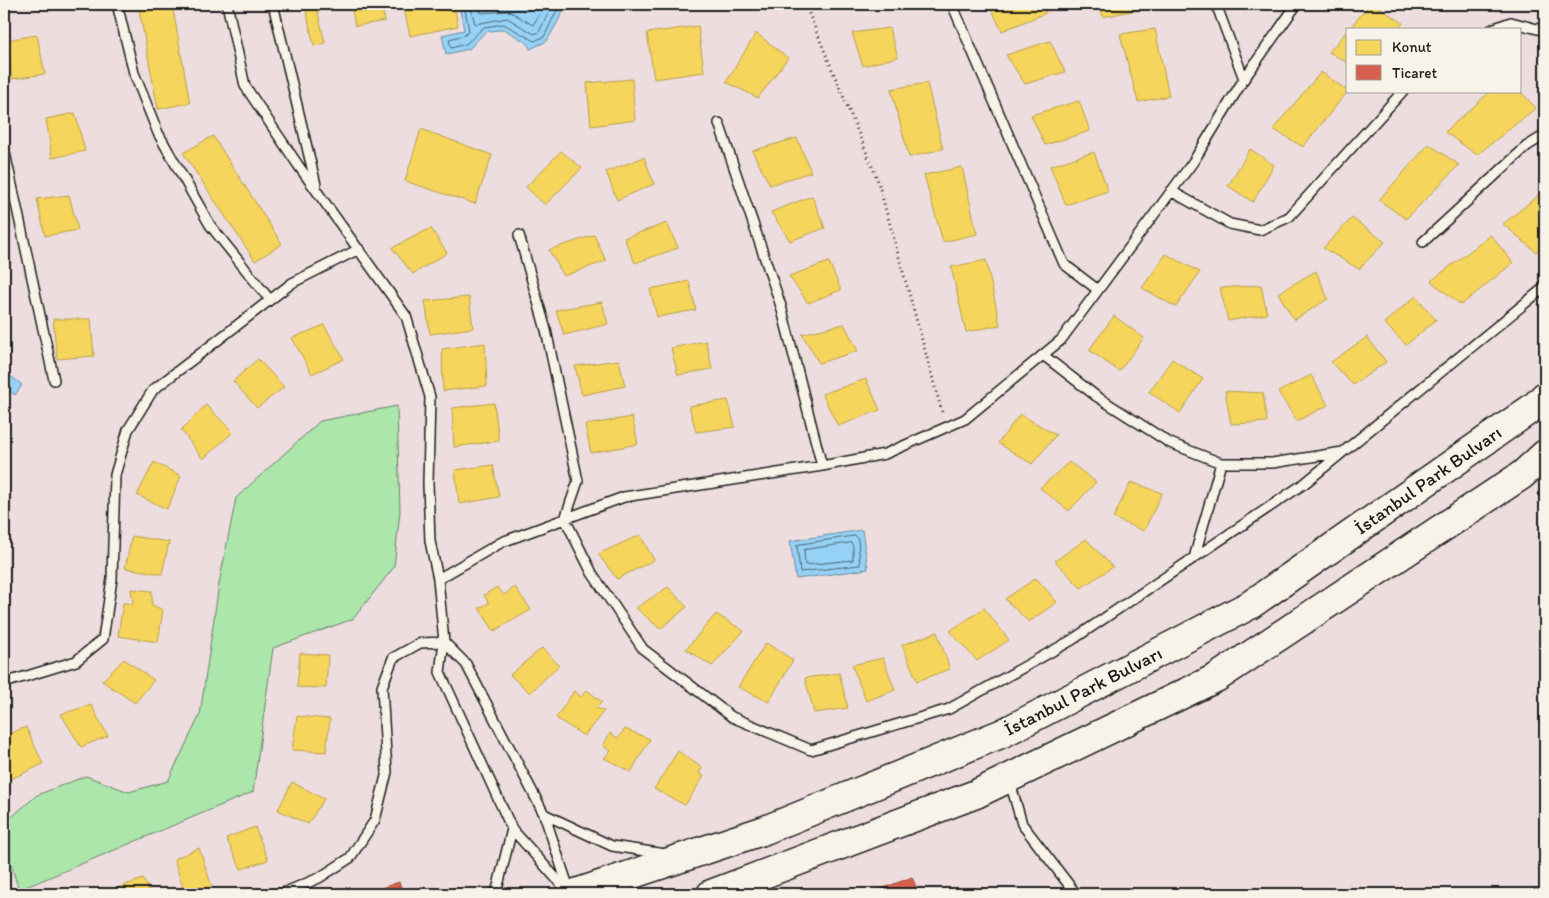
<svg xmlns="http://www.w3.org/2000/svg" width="1549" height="898" viewBox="0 0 1549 898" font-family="Itim,sans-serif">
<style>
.green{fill:#ace6ab;stroke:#648164}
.water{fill:#96d2f6;stroke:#65899f}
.homes{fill:#f6d55c;stroke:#b59e49}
.shops{fill:#d6604d;stroke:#9e4c3e}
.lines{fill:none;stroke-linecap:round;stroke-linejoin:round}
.shore{stroke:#4d6573;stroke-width:1}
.service-casing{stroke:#1c1c1c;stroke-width:12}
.trunk-casing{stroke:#1c1c1c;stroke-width:31}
.path{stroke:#1c1c1c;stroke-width:3;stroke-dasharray:1 4;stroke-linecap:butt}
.service{stroke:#f7f3e8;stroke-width:9}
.trunk{stroke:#f7f3e8;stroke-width:28}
.labels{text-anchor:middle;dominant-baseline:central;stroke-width:5;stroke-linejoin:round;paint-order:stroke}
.street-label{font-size:19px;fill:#1c1c1c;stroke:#f7f3e8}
</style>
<rect width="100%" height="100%" fill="#eedddf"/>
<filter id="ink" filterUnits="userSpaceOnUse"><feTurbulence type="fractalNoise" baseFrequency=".02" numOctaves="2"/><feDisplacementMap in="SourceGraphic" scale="10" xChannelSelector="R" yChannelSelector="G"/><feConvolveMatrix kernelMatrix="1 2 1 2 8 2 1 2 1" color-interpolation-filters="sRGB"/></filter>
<g filter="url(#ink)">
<path class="green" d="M397,406L400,511L394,567L353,619L273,648L253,792L19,890L6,849V822L37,795L86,776L129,792L168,781L200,715L219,584L236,498L320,421Z"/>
<path class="water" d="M459,4H565L563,12L547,41L530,49L527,43L504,29L485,32L469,49L446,54L442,35L464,30Z
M4,371L22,385L15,395L4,387Z
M862,530L868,569L796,579L790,541Z"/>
<path class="homes" d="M138,4H172L190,103L158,109Z
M316,4L325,43L314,46L305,6Z
M351,4H381L385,21L355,26Z
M403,4H454L458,26L410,36Z
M989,4H1042L1046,13L1002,31Z
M1100,4H1139L1140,9L1103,17Z
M1370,4H1374L1403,23L1398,29H1349Z
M698,26L704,72L654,79L647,33Z
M889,28L898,57L863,66L852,33Z
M1155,29L1169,96L1138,102L1120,34Z
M1348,30V63L1329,52Z
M756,33L788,58L758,98L726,82Z
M37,35L45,74L12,79L7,40Z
M1050,41L1065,72L1025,84L1006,55Z
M1321,72L1348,91L1303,147L1273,129Z
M632,79L635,120L591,126L587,83Z
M927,83L943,149L909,157L891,89Z
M1491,91H1520L1536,108L1477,155L1445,132Z
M1079,101L1090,131L1045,145L1031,115Z
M75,113L85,151L52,158L46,119Z
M421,129L492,155L475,204L405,181Z
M213,136L282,244L255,261L183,153Z
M797,138L811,172L770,185L752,151Z
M1429,144L1459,165L1406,219L1379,200Z
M1250,149L1274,165L1253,202L1228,186Z
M561,151L582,168L545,205L526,187Z
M1094,152L1108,191L1066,205L1050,166Z
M644,157L654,184L617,200L606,172Z
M962,167L977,234L943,242L924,175Z
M1545,190V244L1536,252L1503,224Z
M69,195L78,230L45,236L37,199Z
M812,196L825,228L790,241L771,212Z
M1352,218L1385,242L1359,269L1323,248Z
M667,223L678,248L635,263L624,238Z
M431,228L447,253L413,274L392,248Z
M594,235L606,261L564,276L549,250Z
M1491,235L1513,263L1461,305L1431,281Z
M1166,254L1200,272L1176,307L1142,288Z
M986,260L1000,325L966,332L951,267Z
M829,262L841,290L808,303L789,276Z
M1316,271L1328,299L1294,320L1278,293Z
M689,281L696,310L657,317L650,289Z
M1261,285L1267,314L1228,321L1220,288Z
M1416,296L1436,320L1406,345L1384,323Z
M469,297L473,328L430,334L425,301Z
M602,302L608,324L564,335L556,310Z
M1114,316L1144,338L1119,371L1089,350Z
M53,319H91L94,356L57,359Z
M844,324L858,351L819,363L802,334Z
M324,325L344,359L312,374L292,338Z
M1367,337L1386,362L1353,385L1331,362Z
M706,341L712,369L678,375L671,348Z
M485,343L487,386L443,391L442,349Z
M258,359L284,387L257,408L233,381Z
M1172,359L1203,379L1180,413L1149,392Z
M619,360L625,386L582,395L575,366Z
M1311,375L1328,405L1297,421L1278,392Z
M866,379L880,410L838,426L822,394Z
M1225,391L1263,393L1267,422L1231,424Z
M728,400L735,427L696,432L689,406Z
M494,403L499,441L454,447L452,408Z
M206,405L233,432L203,459L181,430Z
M1020,414L1056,435L1032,464L998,443Z
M632,417L638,444L591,453L585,425Z
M154,462L181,476L167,509L137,495Z
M1069,462L1096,482L1069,511L1040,488Z
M493,465L499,497L459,504L455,470Z
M1131,482L1162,493L1144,531L1113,518Z
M640,535L654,560L617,579L598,554Z
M132,536L169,542L162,574L125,568Z
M1086,539L1113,567L1081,588L1055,561Z
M1036,578L1057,602L1029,622L1005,599Z
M497,587L504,595L515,587L531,610L494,631L479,608L489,603L484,595Z
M668,587L687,607L660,629L636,608Z
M131,589L152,591V605L163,610L158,642L118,636L123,603L133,604Z
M984,608L1009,640L977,661L950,631Z
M716,614L744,631L712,666L686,649Z
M937,632L950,669L917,681L902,645Z
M766,643L793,660L769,702L738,687Z
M542,648L559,665L530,693L510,675Z
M300,653L328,655L326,688L297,687Z
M883,658L895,690L866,701L852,665Z
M124,659L154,680L135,703L102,681Z
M839,673L848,708L814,713L805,678Z
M587,690L602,702L596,708L604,711L584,736L556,718L574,691L581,697Z
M91,705L108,736L81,747L61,714Z
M297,716L330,719L326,752L292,750Z
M26,727L43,764L11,779L4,763V736Z
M625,729L650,739L631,772L604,758L611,751L603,746L610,733L618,738Z
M678,751L702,768L699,773L704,776L685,805L654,789Z
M292,782L324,799L308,824L278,810Z
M255,827L268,860L241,869L226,838Z
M199,848L212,887L192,894H185L174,859Z
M143,879L151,894H117L114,889Z"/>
<path class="shops" d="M912,877L919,894H868Z
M399,882L404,894H363Z"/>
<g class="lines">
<path class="shore" d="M464,4L469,31L465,35L449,39L451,48L466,44L484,27L504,24L534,41L544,37L560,4
M470,4L475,24L507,18L534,34L539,32L553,4
M478,4L481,13L509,11L533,25L546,4
M856,536L858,539L860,565L800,572L797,545Z
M851,543L853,546V560L805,565L804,550Z"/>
<defs>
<path id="service" d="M117,4L134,73L158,133L210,225L270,300
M227,4L245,86L298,165L406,316L430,397L428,483L430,541L438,579L444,642L440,672L512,829L570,894
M273,4L316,185
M952,4L1064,264L1098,290
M1216,4L1244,79
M1492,29L1511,22L1545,31
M719,123L781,306L822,466
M4,148L54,380
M1171,191L1230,224L1260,230L1289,217L1403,91
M519,235L546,330L578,481L565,519L592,573L643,649L732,717L811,750L949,709L1072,640L1305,483L1545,287
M1423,242L1527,146L1545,135
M1043,355L1096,396L1170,443L1221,463H1272L1343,452
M1194,558L1221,463
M438,579L502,542L624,497L822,466L885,454L965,419L1061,340L1193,162L1244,79L1297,4
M4,683L76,661L103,639L112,579L115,475L128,430L153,390L292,283L359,249
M1010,782L1022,824L1076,894
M544,814L612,846L665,854
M281,894L319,878L350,858L375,820L387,772L382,687L393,658L420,643L444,642L466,664L544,814L570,892
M496,894L512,829"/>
<path id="trunk" d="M573,894L765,830L1003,733L1250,605L1535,406L1545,396
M711,894L976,794L1216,678L1522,475L1545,454"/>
</defs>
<use href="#service" class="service-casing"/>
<use href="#trunk" class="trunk-casing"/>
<path class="path" d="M805,4L877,178L942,412"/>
<use href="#service" class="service"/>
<use href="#trunk" class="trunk"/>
</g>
</g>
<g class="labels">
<g class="street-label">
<text transform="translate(1428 480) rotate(-35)">İstanbul Park Bulvarı</text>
<text transform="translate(1083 691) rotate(-27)">İstanbul Park Bulvarı</text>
</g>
</g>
<rect width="1549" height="898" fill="none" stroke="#f7f3e8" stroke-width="20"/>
<rect x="10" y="10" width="1529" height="878" fill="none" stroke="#1c1c1c" stroke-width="2" filter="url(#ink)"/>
<rect x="1346" y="28" width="175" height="65" fill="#f7f3e8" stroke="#9f9d96"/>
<rect x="1356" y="40" width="25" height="15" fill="#f6d55c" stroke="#9f9d96"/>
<text x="1392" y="52" font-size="15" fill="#1c1c1c">Konut</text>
<rect x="1356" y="65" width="25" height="15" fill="#d6604d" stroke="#9f9d96"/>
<text x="1392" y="78" font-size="15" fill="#1c1c1c">Ticaret</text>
</svg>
